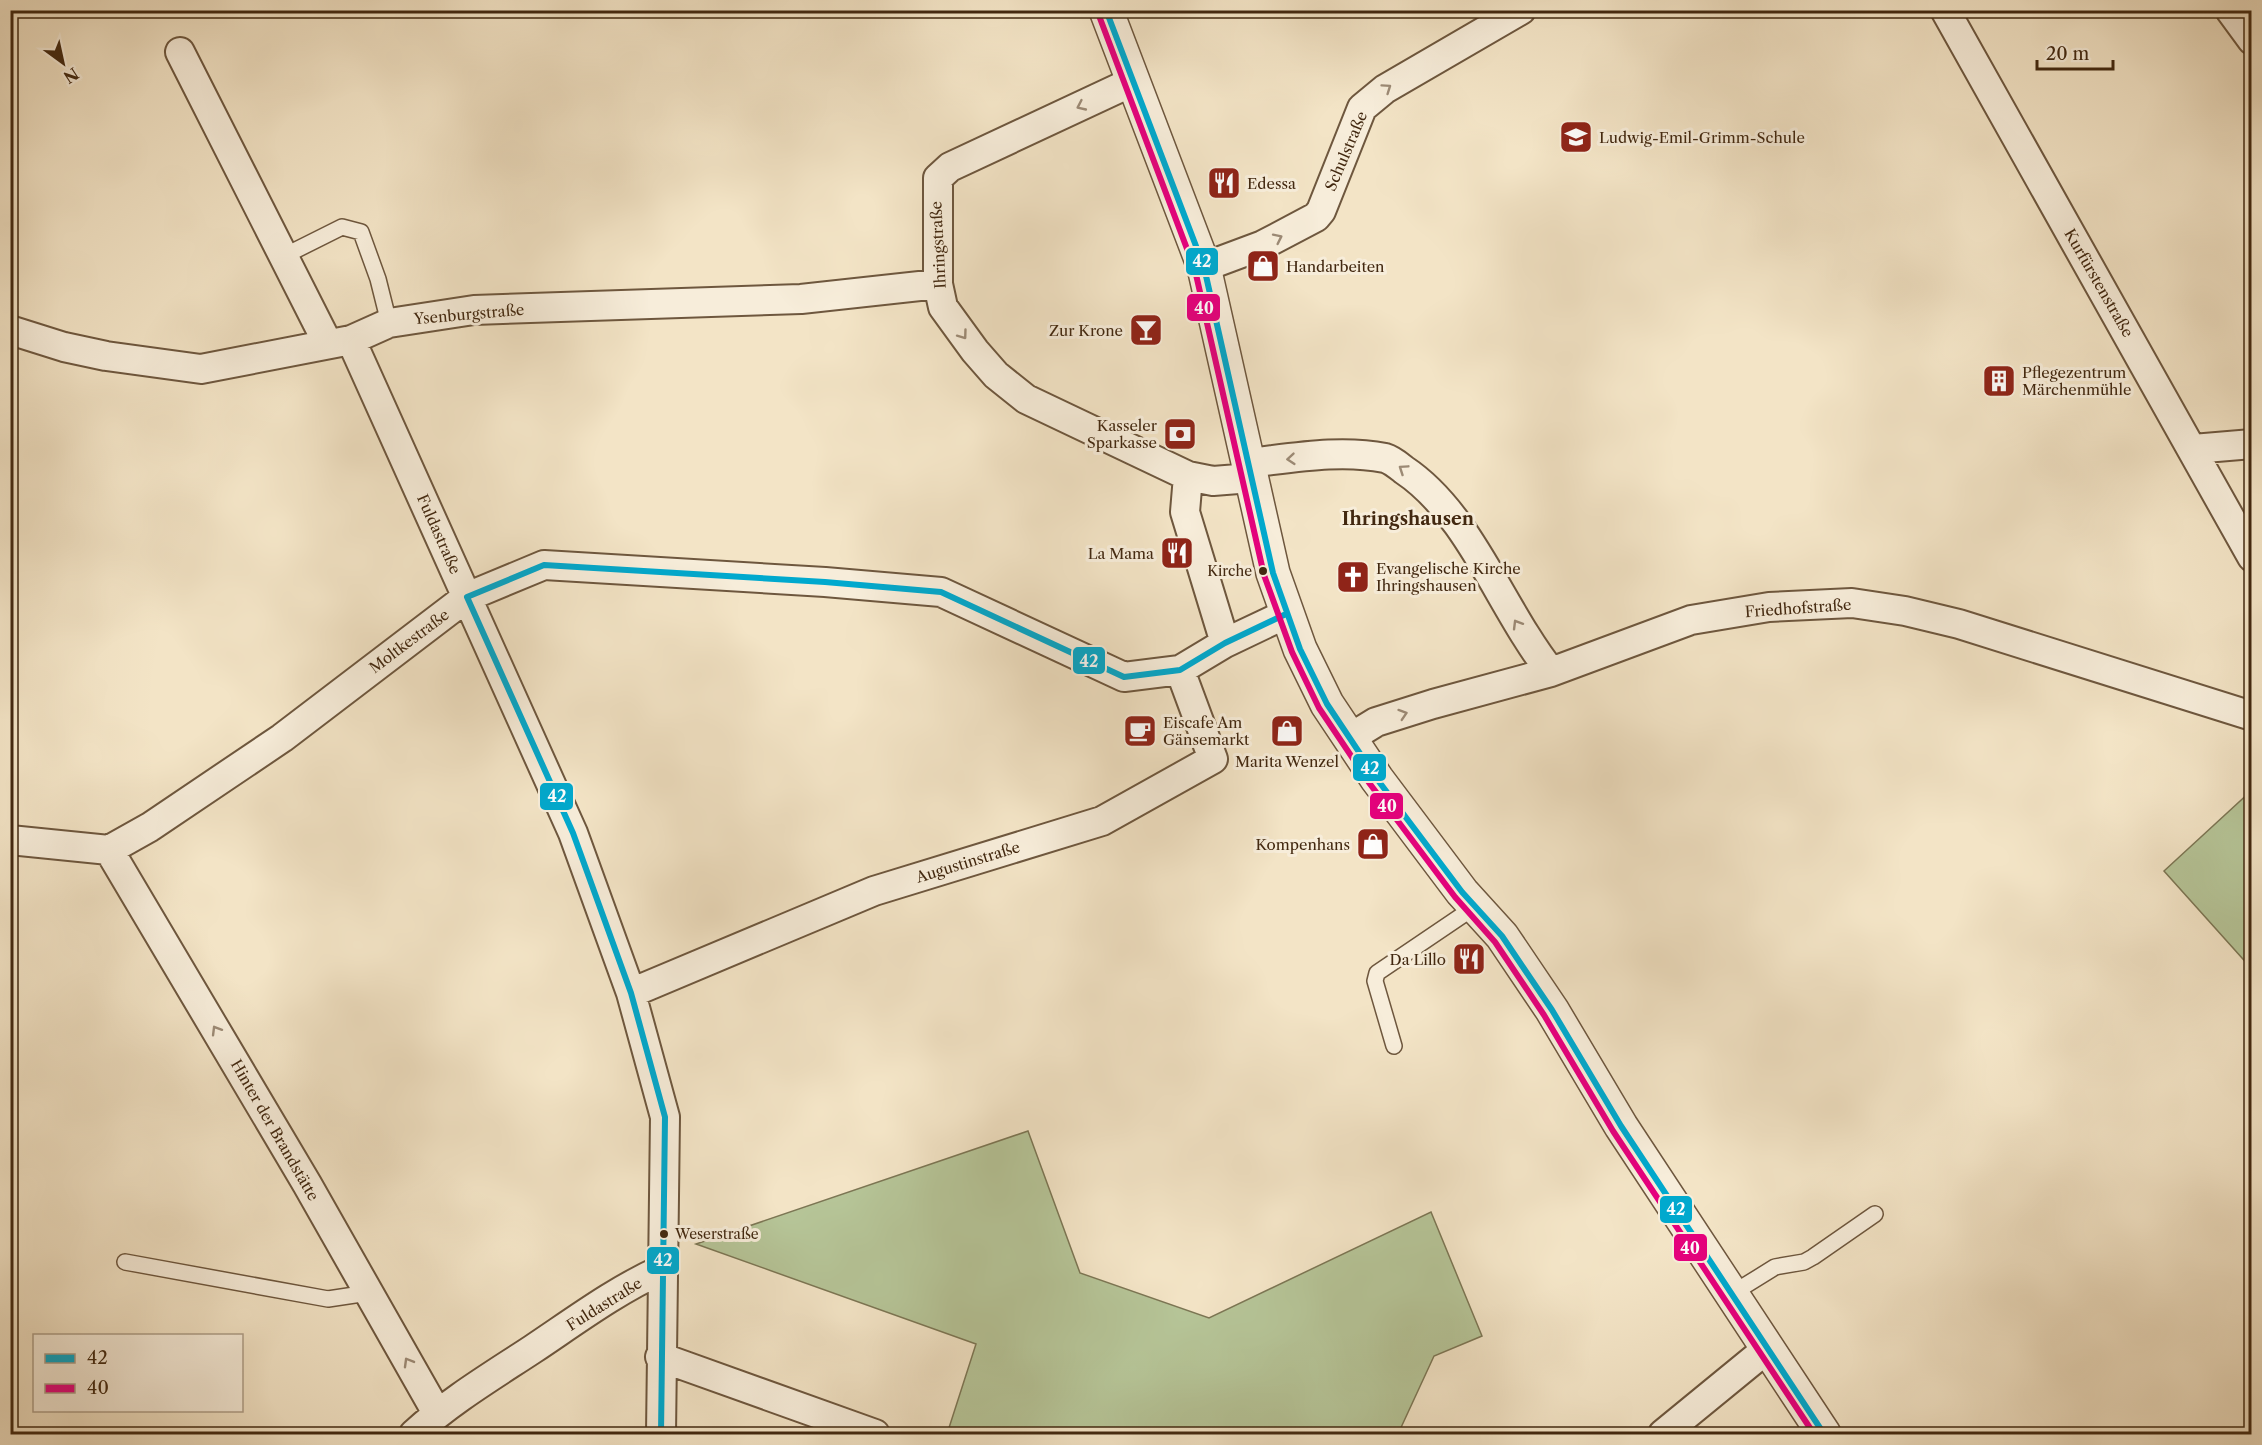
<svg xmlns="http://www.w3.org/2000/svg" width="2262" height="1445" viewBox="0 0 2262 1445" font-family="'Libre Caslon Text',serif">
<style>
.green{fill:#b6c598;stroke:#7c7654;stroke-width:1.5}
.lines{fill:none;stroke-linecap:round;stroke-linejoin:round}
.service-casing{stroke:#6e573e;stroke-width:18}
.minor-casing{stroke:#6e573e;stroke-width:32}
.tertiary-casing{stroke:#6e573e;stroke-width:36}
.service{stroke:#f7edda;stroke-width:15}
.minor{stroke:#f7edda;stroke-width:28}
.tertiary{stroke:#f7edda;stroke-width:33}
.bus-1-casing{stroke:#f7edda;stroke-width:10}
.bus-2-casing{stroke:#f7edda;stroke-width:10}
.bus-1{stroke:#00a9ce;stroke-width:6}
.bus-2{stroke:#e5007d;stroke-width:6}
.oneway{stroke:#9c8a75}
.bus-dot{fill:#422810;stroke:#f7edda;stroke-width:2}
.labels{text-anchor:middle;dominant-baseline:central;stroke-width:6;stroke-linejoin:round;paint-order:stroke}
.bus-label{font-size:14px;fill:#422810;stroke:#f7edda;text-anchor:end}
.poi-label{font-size:15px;fill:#422810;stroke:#f7edda;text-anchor:start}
.street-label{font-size:15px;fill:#422810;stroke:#f7edda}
.quarter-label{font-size:18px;font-weight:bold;fill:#422810;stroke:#f7edda}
.line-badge{stroke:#f7edda;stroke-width:2}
.badge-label{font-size:16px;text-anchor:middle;font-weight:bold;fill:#fff}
</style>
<rect width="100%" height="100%" fill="#f3e4c6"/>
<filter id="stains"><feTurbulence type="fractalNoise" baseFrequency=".00333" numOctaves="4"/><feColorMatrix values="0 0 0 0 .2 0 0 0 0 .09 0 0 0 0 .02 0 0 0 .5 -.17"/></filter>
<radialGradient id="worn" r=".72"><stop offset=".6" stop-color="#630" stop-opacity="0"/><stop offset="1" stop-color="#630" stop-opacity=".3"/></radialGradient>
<path class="green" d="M2251,791V968L2164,871Z
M1028,1131L1080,1273L1209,1318L1431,1212L1482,1336L1434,1356L1398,1434H947L976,1344L696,1244Z"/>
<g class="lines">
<defs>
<path id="service" d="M282,257L342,227L361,232L378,279L389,323
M1394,1046L1375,981L1377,973L1476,906
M125,1262L328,1299L368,1293
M1733,1293L1775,1267L1804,1262L1813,1257L1875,1214"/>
<path id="minor" d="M1945,10L2252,557
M2230,10L2252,40
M180,52L328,344
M1134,81L950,167L938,178V284L943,307L975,351L996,375L1026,399L1188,476L1213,481L1251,478
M1204,267L1263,245L1316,217L1321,211L1362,108L1385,89L1521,10
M10,330L64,347L106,356L201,369L351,340L389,323L474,310L801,299L938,284
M351,340L573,833L631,993L665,1117L661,1434
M2193,449L2252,444
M1248,463C1293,458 1340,449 1385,458C1392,460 1399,466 1404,470C1470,514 1501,609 1551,672
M1188,476L1185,512L1225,643
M1350,738L1376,722L1433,704L1551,672L1691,620L1769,607L1852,603L1905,611L1959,624L2252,716
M10,840L109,850L150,827L282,738L467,597L544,565L825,582L941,592L1124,677L1180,670L1225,643L1286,614
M109,850L307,1184L437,1413
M631,993L874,891L1102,821L1213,759L1180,670
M660,1357L875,1434
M414,1434C450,1401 492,1376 533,1349C575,1321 615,1291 661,1270
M1663,1434L1768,1348"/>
<path id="tertiary" d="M1106,10L1204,267L1273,573L1300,649L1327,704L1377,779L1462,892L1502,936L1552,1010L1621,1126L1824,1434"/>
</defs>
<use href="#service" class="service-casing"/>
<use href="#minor" class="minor-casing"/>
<use href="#tertiary" class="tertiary-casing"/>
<use href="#service" class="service"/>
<use href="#minor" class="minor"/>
<use href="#tertiary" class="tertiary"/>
<defs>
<path id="bus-1" d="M1106,10L1204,267L1273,573L1300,649L1327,704L1377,779L1462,892L1502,936L1552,1010L1621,1126L1824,1434
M467,597L573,833L631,993L665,1117L661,1434
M467,597L544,565L825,582L941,592L1124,677L1180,670L1225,643L1286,614"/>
<path id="bus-2" d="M1098,13L1195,270L1264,575L1292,652L1319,708L1370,784L1455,897L1495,942L1544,1015L1613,1131L1814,1434"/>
</defs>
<use href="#bus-1" class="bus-1-casing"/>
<use href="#bus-2" class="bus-2-casing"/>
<use href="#bus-1" class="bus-1"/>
<use href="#bus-2" class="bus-2"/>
</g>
<defs><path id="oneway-chevron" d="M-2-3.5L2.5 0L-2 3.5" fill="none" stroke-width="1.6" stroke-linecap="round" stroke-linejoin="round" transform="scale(1.5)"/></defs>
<g class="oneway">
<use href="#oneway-chevron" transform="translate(1387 88) rotate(-35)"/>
<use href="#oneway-chevron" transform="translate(1081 106) rotate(155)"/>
<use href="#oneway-chevron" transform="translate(1278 238) rotate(-26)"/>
<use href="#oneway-chevron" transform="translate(963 335) rotate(54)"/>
<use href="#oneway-chevron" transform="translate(1291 459) rotate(175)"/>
<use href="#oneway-chevron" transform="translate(1403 469) rotate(-146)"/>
<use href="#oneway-chevron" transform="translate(1517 624) rotate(-121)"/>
<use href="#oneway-chevron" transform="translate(1403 714) rotate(-18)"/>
<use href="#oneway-chevron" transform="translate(216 1030) rotate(-121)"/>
<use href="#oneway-chevron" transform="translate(408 1362) rotate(-120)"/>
</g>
<defs>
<symbol id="school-square" viewBox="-11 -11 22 22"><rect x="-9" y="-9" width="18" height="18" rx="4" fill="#8f2418" stroke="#f7edda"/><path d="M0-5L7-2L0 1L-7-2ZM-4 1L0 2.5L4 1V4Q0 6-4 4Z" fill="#fff"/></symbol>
<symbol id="restaurant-square" viewBox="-11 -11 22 22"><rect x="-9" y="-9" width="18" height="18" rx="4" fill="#8f2418" stroke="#f7edda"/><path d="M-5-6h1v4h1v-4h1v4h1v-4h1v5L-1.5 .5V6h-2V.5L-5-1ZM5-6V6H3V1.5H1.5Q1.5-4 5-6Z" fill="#fff"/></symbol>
<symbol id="shop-square" viewBox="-11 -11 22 22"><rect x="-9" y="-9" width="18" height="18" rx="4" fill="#8f2418" stroke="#f7edda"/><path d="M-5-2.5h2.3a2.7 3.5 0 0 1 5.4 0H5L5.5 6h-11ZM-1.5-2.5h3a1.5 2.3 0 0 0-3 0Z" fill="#fff"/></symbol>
<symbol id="bar-square" viewBox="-11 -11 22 22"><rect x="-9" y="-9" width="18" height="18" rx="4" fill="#8f2418" stroke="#f7edda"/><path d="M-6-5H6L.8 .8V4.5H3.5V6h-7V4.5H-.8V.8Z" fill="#fff"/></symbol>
<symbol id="building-square" viewBox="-11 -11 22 22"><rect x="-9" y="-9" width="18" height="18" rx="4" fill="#8f2418" stroke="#f7edda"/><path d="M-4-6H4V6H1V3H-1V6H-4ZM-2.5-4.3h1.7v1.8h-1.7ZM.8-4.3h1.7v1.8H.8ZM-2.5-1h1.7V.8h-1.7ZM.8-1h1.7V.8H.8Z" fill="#fff"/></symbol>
<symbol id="bank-square" viewBox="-11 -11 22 22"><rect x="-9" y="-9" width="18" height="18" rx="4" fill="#8f2418" stroke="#f7edda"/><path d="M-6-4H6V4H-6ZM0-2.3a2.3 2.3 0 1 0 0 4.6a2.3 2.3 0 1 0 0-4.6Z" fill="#fff"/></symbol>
<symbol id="church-square" viewBox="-11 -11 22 22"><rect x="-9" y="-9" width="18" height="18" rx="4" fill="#8f2418" stroke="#f7edda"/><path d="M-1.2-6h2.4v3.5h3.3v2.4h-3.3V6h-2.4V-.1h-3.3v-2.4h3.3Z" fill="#fff"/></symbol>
<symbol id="cafe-square" viewBox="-11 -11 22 22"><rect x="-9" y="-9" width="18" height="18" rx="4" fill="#8f2418" stroke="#f7edda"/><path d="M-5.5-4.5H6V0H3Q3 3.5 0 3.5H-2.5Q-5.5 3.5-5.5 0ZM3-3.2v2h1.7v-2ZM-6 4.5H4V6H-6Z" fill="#fff"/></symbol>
</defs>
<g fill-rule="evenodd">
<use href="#school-square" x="1557" y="118" width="38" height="38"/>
<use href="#restaurant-square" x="1205" y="164" width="38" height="38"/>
<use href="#shop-square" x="1244" y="247" width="38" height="38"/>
<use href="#bar-square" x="1127" y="311" width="38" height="38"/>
<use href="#building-square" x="1980" y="362" width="38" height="38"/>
<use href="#bank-square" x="1161" y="415" width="38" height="38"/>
<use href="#restaurant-square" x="1158" y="534" width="38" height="38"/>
<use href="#church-square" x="1334" y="558" width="38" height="38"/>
<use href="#cafe-square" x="1121" y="712" width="38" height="38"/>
<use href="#shop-square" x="1268" y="712" width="38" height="38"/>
<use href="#shop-square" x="1354" y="825" width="38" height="38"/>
<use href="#restaurant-square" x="1450" y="940" width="38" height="38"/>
</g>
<g class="bus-dot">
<circle cx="1263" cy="571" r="5"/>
<circle cx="664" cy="1234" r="5"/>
</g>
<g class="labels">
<g class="bus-label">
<text x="1252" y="571">Kirche</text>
<text x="675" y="1234" text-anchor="start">Weserstraße</text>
</g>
<g class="poi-label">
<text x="1599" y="137">Ludwig-Emil-Grimm-Schule</text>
<text x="1247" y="183">Edessa</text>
<text x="1286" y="266">Handarbeiten</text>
<text x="1123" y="330" text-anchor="end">Zur Krone</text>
<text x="2022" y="372">Pflegezentrum<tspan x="2022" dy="17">Märchenmühle</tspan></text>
<text x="1157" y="425" text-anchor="end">Kasseler<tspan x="1157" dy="17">Sparkasse</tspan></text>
<text x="1154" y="553" text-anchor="end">La Mama</text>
<text x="1376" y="568">Evangelische Kirche<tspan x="1376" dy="17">Ihringshausen</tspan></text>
<text x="1163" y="722">Eiscafe Am<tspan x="1163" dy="17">Gänsemarkt</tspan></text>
<text x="1287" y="761" text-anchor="middle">Marita Wenzel</text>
<text x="1350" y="844" text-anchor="end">Kompenhans</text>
<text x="1446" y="959" text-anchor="end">Da Lillo</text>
</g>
<g class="street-label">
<text transform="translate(1346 151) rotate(-67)">Schulstraße</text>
<text transform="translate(938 245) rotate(-93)">Ihringstraße</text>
<text transform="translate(2099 283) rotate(60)">Kurfürstenstraße</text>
<text transform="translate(469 314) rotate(-5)">Ysenburgstraße</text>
<text transform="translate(439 534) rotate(66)">Fuldastraße</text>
<text transform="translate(1798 608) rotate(-4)">Friedhofstraße</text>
<text transform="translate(409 641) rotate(-37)">Moltkestraße</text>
<text transform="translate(968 862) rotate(-17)">Augustinstraße</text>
<text transform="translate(275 1130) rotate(60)">Hinter der Brandstätte</text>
<text transform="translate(604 1304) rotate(-32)">Fuldastraße</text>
</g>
<g class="quarter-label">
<text x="1408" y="519">Ihringshausen</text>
</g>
</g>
<g class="line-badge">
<rect x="1185" y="247" width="34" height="29" rx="6" fill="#00a9ce"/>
<rect x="1186" y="293" width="35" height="29" rx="6" fill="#e5007d"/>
<rect x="1072" y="646" width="34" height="29" rx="6" fill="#00a9ce"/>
<rect x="1352" y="753" width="35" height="29" rx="6" fill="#00a9ce"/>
<rect x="539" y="782" width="35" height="29" rx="6" fill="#00a9ce"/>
<rect x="1369" y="792" width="35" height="28" rx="6" fill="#e5007d"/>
<rect x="1659" y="1195" width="34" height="29" rx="6" fill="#00a9ce"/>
<rect x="1673" y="1233" width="35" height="29" rx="6" fill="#e5007d"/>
<rect x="646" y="1246" width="34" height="29" rx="6" fill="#00a9ce"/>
</g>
<g class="badge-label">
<text x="1202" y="267">42</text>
<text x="1204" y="314">40</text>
<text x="1089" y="667">42</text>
<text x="1370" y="774">42</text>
<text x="557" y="802">42</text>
<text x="1387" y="812">40</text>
<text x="1676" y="1215">42</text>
<text x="1690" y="1254">40</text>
<text x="663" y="1266">42</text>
</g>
<rect width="2262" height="1445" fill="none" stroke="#f3e4c6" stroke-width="36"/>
<rect x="12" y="12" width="2238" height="1421" fill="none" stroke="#422810" stroke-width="3"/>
<rect x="18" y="18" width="2226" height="1409" fill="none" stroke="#422810" stroke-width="1.5"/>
<rect x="33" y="1334" width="210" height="78" fill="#f7edda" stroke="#af9e89" stroke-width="1.5"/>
<rect x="45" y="1354" width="30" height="9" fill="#00a9ce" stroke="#af9e89" stroke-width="1.5"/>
<text x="87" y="1364" font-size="18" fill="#422810">42</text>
<rect x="45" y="1384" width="30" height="9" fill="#e5007d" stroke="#af9e89" stroke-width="1.5"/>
<text x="87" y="1394" font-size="18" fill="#422810">40</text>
<g transform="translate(63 63) rotate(147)" stroke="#f7edda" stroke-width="4.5" paint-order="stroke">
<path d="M0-4.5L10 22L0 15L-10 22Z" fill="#422810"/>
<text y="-9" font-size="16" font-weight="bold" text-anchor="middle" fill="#422810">N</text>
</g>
<path d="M2037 60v9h76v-9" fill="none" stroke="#422810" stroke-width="3"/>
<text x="2046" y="60" font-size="18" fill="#422810" stroke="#f7edda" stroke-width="4.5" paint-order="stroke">20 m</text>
<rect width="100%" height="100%" filter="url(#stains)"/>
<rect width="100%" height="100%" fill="url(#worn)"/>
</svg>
